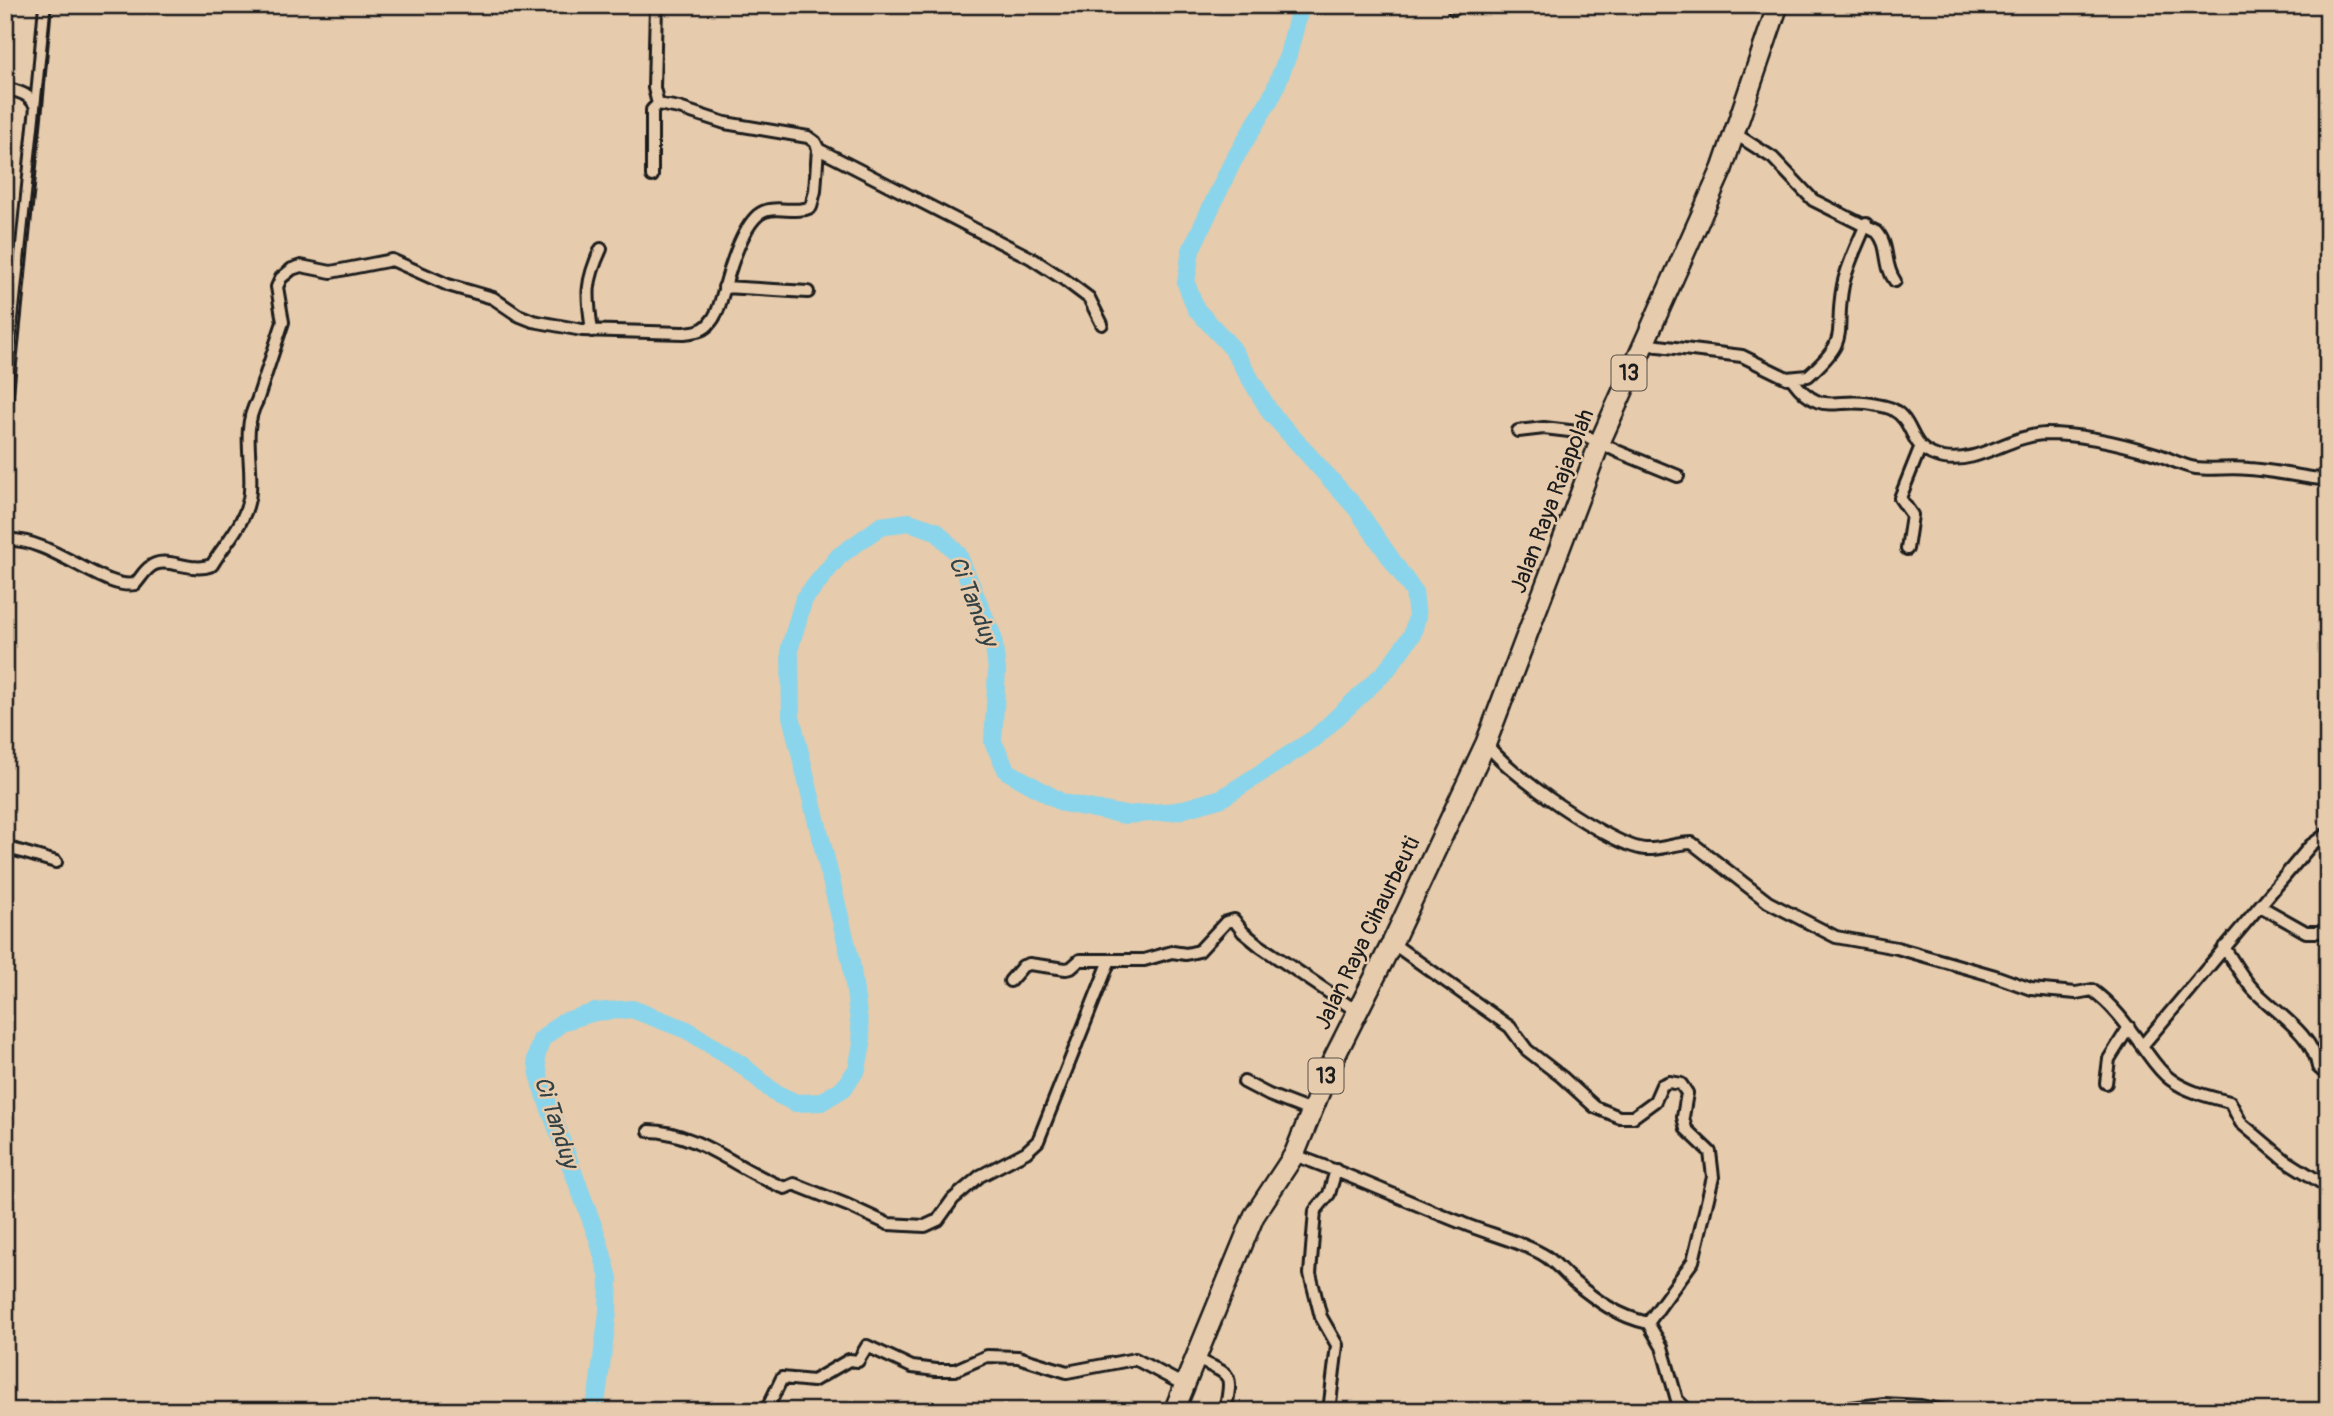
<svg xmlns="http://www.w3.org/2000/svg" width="2333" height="1416" viewBox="0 0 2333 1416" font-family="Pangolin,sans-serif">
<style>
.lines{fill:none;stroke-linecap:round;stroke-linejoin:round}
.river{stroke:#8ad5eb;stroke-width:18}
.minor-casing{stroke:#1c1c1c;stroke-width:16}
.trunk-casing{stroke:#1c1c1c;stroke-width:24}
.minor{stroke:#e6cbad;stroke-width:10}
.trunk{stroke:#e6cbad;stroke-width:19}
.rail{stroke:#1c1c1c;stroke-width:2.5}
.labels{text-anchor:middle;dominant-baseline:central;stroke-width:5;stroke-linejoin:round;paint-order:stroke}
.shield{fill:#e6cbad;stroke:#595048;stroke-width:2}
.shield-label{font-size:21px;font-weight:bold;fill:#1c1c1c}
.street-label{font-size:23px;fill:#1c1c1c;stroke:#e6cbad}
.water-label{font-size:24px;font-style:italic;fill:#324145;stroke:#e6cbad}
</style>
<rect width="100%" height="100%" fill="#e6cbad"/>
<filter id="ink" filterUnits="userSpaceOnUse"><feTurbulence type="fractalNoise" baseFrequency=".0143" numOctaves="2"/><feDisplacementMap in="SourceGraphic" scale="14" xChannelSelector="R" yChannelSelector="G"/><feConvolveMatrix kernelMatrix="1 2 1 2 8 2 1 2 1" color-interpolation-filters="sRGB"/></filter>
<g filter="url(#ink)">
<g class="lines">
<path class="river" d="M592,1411L597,1397L608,1312L609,1278L598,1239L541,1085L536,1058L541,1040L562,1022L595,1012L632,1009L687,1030L742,1065L775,1093L796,1103L821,1102L844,1088L857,1069L862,1044L851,962L791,716L790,647L804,599L839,556L881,526L909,522L936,531L958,554L993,637L997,671L993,742L1007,771L1063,803L1125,815L1177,811L1222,798L1315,738L1386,671L1412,635L1417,617L1414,592L1356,508L1270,412L1232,348L1196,309L1186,283L1191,250L1232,163L1273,94L1288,55L1301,5"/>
<defs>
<path id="minor" d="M1454,9V5
M5,88C19,92 29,93 36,107L5,413
M36,107L45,5
M1734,133L1773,158L1813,200L1877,232C1890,246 1883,265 1895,281
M818,149L1031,258L1065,280L1089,298L1102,324
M652,176V110L658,104
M724,287L808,292
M592,331C587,295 585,283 601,249
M1642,344L1742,356L1787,378L1808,376C1853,336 1833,336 1843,285C1847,265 1858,244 1866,224
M1792,379C1822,420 1837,395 1877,405C1882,406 1888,407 1892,409C1918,423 1906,451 1944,458C1979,464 2010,435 2046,434C2083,434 2120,443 2156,454C2169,458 2182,466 2196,468C2213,470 2231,467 2249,469C2275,471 2301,477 2328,480
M1518,431L1544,428L1578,432L1619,452L1678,476
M5,540C49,536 104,591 135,584C140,579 144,571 150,567C165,554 190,574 212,565C225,543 244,525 249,499C255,467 240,431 257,401L283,322L277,287L281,278L292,269L301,266L331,272L392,260L448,285L493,298L518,315L533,321L582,330L683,333C692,332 701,332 708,325C718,315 720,303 724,290C730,268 741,230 758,215C772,203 795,215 811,207L815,191L818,148L815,142L808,137L725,123L679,108L658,104L654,88L656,5
M1907,549L1912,515L1900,498L1920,448
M1486,743C1505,772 1611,846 1645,849C1661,850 1676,843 1692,843L1768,902L1836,937L1897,948L1995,976L2031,989L2076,993L2092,990C2113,1005 2127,1025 2142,1046C2151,1058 2158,1070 2170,1079C2187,1092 2210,1097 2230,1102L2241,1123L2285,1160L2328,1187
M5,847L56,862
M2260,906L2306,932H2328
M1392,943L1510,1027L1527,1050L1562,1077L1595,1107L1619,1117H1633L1655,1101L1662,1085L1669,1082L1681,1084L1687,1093L1683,1117L1686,1129L1710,1152L1713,1177L1693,1261L1648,1323
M2224,947C2233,961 2241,976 2252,988C2274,1012 2313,1033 2318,1067L2328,1076
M1010,981L1023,966L1029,964L1066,969L1071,968L1080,960H1144L1172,952L1186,954L1199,951L1226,922L1234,920L1243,932L1260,946L1358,1012
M2142,1046L2311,845L2328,833
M1244,1082L1269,1095L1313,1112
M2106,1083L2109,1059L2129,1027
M649,1131C696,1131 741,1172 785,1188L794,1184L847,1205L888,1224L925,1226L938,1220L953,1199L980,1176L1026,1152L1038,1141L1110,960
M1294,1155C1351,1175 1406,1201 1462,1223C1488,1234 1517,1240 1542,1254C1554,1260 1563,1273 1574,1282C1597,1301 1618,1316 1648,1323L1662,1347L1677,1400L1688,1411
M1195,1358C1230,1376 1234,1370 1225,1411
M766,1411L782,1378L813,1381L849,1360L858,1361L867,1346L912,1367L936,1370H955L987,1356L1018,1357L1067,1372L1135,1359L1184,1385
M1329,1411L1337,1345L1321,1317L1310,1274L1315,1211L1329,1194L1336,1170
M1825,1411L1884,1404L1921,1406L1946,1411"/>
<path id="trunk" d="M1174,1411L1254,1216L1294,1155L1331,1064L1392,943L1486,743L1600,442L1722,169L1778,5"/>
</defs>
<use href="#minor" class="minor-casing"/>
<use href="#trunk" class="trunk-casing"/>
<use href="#minor" class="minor"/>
<use href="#trunk" class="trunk"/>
<path class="rail" d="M5,446L51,5"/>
</g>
</g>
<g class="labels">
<g class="shield">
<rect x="1611.5" y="355.5" width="35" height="35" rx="5"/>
<rect x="1308.5" y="1058.5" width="35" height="35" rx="5"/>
</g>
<g class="shield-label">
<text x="1629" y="373">13</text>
<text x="1326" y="1076">13</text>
</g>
<g class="street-label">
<text transform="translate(1552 501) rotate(-69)">Jalan Raya Rajapolah</text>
<text transform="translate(1367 933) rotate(-64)">Jalan Raya Cihaurbeuti</text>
</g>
<g class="water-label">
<text transform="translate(973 601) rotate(68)">Ci Tanduy</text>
<text transform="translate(556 1122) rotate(72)">Ci Tanduy</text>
</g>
</g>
<rect width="2333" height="1416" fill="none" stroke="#e6cbad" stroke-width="28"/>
<rect x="14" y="14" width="2305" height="1388" fill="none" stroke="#1c1c1c" stroke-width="2.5" filter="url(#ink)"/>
</svg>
